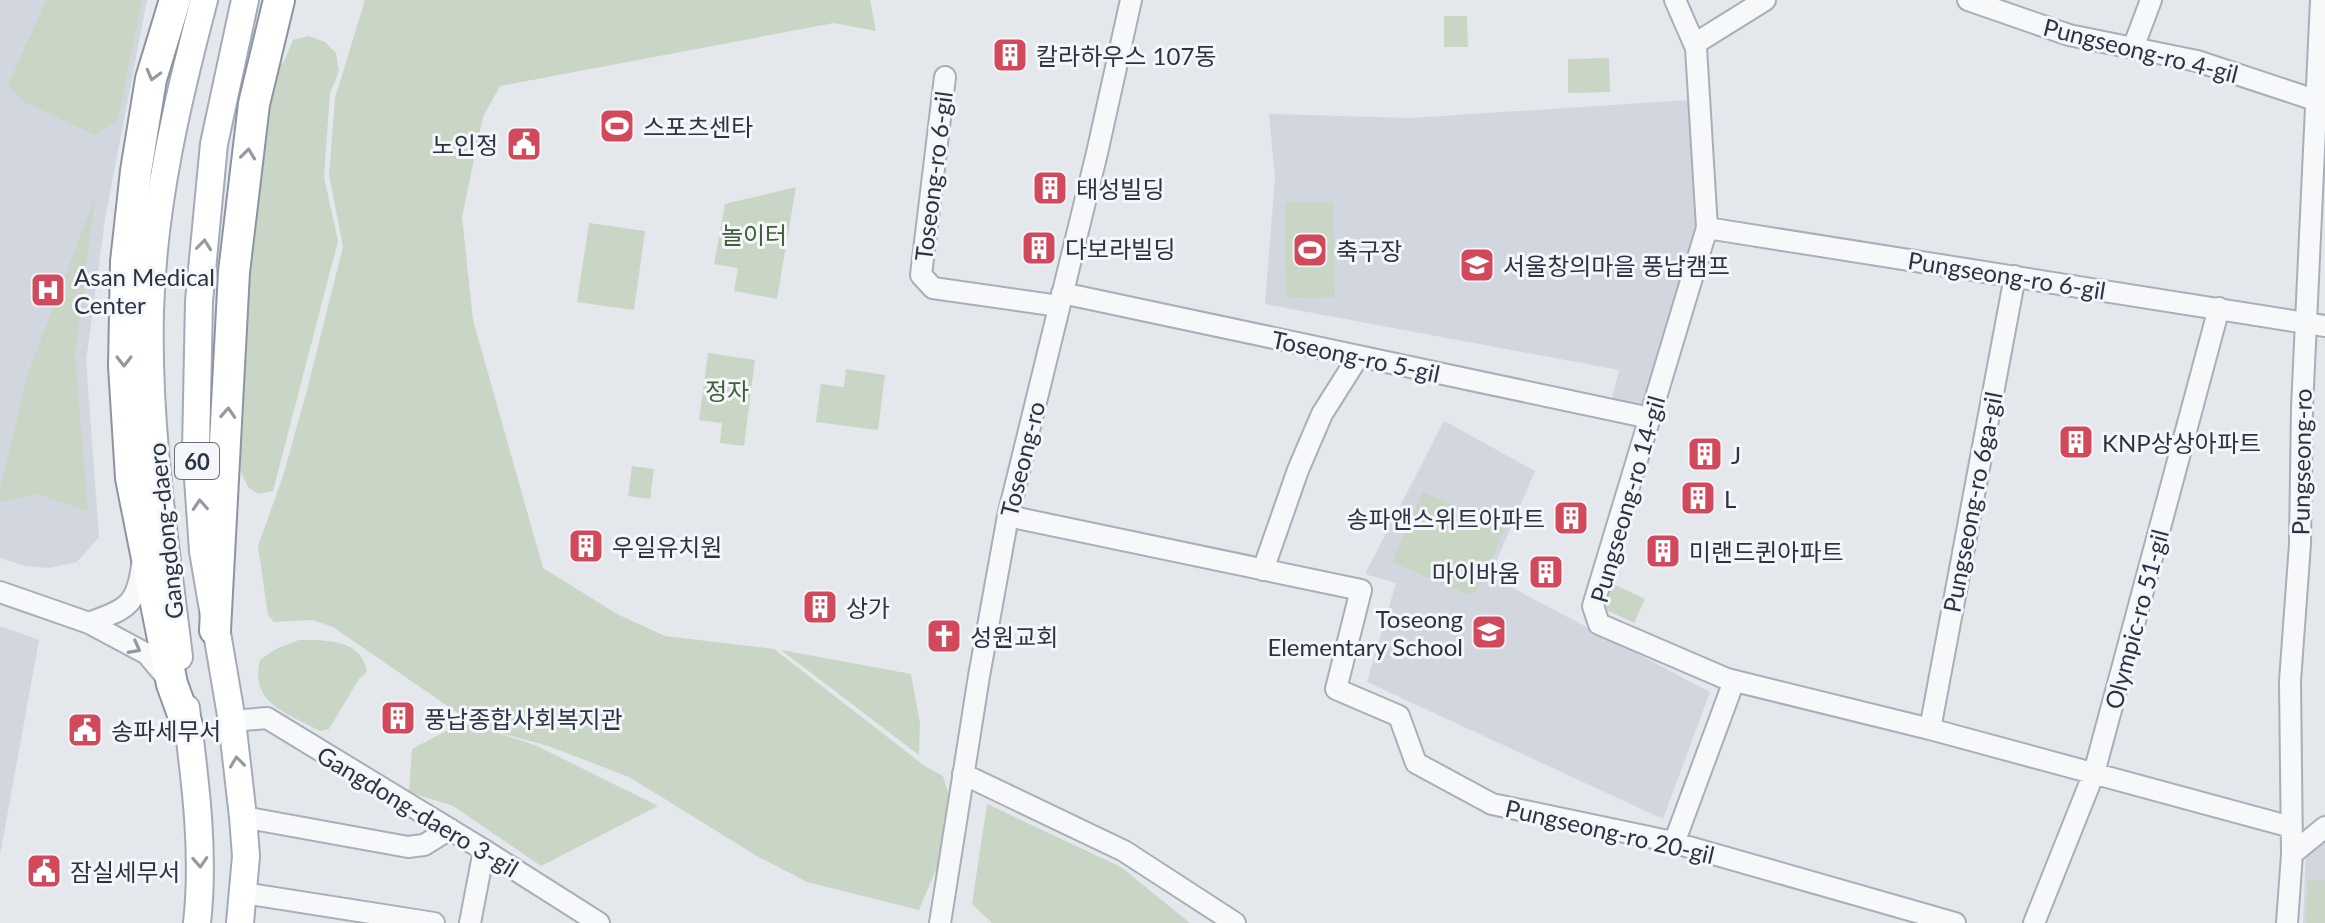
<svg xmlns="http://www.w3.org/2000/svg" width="2325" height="923" viewBox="0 0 2325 923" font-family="Lato,'Noto Sans KR',sans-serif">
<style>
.built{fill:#d2d6de}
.green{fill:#c9d6c5}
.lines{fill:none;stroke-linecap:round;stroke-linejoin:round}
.minor-casing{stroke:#a9aeb7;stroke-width:24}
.major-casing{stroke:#a3abb8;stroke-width:30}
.highway-casing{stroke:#8b94a3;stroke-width:34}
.minor{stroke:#f7f8fa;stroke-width:20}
.major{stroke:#fff;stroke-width:26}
.highway{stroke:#fff;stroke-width:30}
.oneway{stroke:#959aa2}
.oneway2{stroke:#9196a0}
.labels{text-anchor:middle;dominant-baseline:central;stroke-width:6;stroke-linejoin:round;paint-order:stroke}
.shield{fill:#f4f6f9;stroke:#676e7b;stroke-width:2}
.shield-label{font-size:22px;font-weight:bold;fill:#2b3445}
.street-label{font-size:24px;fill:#2b3445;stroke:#f4f6f9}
.poi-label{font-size:24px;fill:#2b3445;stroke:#f4f6f9;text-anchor:start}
.park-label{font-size:24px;fill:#3f6138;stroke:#f4f6f9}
</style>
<rect width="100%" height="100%" fill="#e4e7ec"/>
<path class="built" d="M0,0H147L105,219L86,361L99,537L77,562L49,568L25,566L0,558Z
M1689,100L1697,227L1642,411L1611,403L1619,370L1265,304L1275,178L1269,114L1411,118Z
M1444,421L1535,471L1490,576L1710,692L1663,819L1367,682L1396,583L1365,574Z
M0,626L39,640L0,855Z
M2325,840V923H2303L2306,853Z"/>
<path class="green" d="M46,0H142L118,120L95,135L24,102L8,85Z
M365,0H870L876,31L834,23L500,86L483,117L462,217L473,320L543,568L617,614L665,636L774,649L926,767L943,776L952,805L945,848L919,910L807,882L757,856L629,777L548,746L483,728L535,745L658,806L541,866L453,806L409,792L412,749L461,723L478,727L333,627L313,620L274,622L268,615L258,546L283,476L307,390L343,247L329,175L335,98Z
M1444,16H1467L1468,47H1444Z
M309,36L325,42L336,53L339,71L330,93L324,177L338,241L273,491L258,494L248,487L241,472L238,269L269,72L284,62L293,40Z
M1609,58L1610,92L1568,93V59Z
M796,187L777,299L734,291L738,268L714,264L725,204Z
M95,198L75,354L88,511L38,494L0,502V489L28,373Z
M1285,202H1333L1335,297L1286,298Z
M589,223L645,231L634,310L577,302Z
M708,353L755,360L744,446L720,443L722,423L699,420Z
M846,369L885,375L878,430L816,422L821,384L844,387Z
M632,466L654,469L650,499L628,496Z
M1423,492L1505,528L1479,588L1470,595L1392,562Z
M1611,583L1645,599L1634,623L1600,607Z
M299,640C326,640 362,639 367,672L359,679L329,729L320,731C288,713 249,704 260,660L276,649Z
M781,650L911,674L920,723L919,755Z
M987,804L1121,867L1190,923H992L972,904Z
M2308,880L2325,881V923H2306Z"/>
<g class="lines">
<defs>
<path id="minor" d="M1675,0L1696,48L1707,228L1593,606L1599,624L1727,679L1930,729L2291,827
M1968,0L2069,35L2197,61L2315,100
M1696,43L1765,0
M2133,48L2151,0
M945,77L921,275L933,288L1059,306
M1707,228L2325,326
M1062,293L1650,418
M1008,516L1361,590L1336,689L1399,716L1416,763L1492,804L1668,841L1955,923
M1263,570L1298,470L1322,414L1358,357
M0,592L89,623L147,654L168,679
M89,623C125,609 137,607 142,565
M232,721L267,718L484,850L599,923
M1930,729L2015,276
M963,774L1124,851L1235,923
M243,817L408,847L424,845L450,829
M1674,843L1734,681
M2292,854L2325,827
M244,893L434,923
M470,923L484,850
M940,923L979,676L1008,516L1097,153L1131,0
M2034,923L2094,773L2219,308
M2287,923L2292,854L2290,681L2300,544L2302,408L2321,0"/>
<path id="major" d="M179,657C165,542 147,428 150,311C153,205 177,102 204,0
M186,708C195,779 205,852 197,923
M240,923L246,856L243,817L232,721L203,551L196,450L199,301L214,144L245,0"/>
<path id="highway" d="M175,0L151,79L136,171L126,262L124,366L131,478L172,684L188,728
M215,630L234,272L254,104L279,0"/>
</defs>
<use href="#minor" class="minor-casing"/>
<use href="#major" class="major-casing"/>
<use href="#highway" class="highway-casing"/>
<use href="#minor" class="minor"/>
<use href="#major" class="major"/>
<use href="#highway" class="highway"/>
</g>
<defs><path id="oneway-chevron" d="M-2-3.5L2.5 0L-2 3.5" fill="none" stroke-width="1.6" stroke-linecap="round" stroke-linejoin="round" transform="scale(2)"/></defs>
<g class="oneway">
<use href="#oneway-chevron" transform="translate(153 75) rotate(105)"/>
<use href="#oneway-chevron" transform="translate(248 154) rotate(-83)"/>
<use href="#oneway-chevron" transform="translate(204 245) rotate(-84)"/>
<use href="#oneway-chevron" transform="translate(124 361) rotate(90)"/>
<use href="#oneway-chevron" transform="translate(228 413) rotate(-87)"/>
<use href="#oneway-chevron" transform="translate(200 505) rotate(-94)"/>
<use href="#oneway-chevron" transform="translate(237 762) rotate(-97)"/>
<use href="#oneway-chevron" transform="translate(200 862) rotate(87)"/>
</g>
<use class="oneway2" href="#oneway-chevron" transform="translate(135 648) rotate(28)"/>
<defs>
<symbol id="building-square" viewBox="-11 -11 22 22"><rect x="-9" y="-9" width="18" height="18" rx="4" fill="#d1495b" stroke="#f4f6f9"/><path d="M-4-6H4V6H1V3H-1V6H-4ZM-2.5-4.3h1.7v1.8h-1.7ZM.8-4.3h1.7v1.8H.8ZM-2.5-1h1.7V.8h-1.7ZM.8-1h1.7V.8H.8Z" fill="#fff"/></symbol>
<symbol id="stadium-square" viewBox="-11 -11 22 22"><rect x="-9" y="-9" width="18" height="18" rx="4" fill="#d1495b" stroke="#f4f6f9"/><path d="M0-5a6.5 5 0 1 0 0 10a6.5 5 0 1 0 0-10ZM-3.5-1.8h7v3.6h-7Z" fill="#fff"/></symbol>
<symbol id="civic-square" viewBox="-11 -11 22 22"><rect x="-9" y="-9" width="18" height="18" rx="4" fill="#d1495b" stroke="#f4f6f9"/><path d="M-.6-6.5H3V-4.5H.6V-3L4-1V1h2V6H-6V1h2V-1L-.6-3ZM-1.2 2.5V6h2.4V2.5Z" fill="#fff"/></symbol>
<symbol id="school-square" viewBox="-11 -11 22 22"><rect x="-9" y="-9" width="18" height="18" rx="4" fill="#d1495b" stroke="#f4f6f9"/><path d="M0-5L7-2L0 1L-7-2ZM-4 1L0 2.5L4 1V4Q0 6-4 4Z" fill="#fff"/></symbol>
<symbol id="hospital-square" viewBox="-11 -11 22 22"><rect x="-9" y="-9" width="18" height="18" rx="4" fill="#d1495b" stroke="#f4f6f9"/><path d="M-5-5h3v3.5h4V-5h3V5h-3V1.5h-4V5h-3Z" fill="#fff"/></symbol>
<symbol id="church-square" viewBox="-11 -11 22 22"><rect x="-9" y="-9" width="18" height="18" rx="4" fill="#d1495b" stroke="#f4f6f9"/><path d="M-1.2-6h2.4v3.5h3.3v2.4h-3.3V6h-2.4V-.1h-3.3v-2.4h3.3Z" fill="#fff"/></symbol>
</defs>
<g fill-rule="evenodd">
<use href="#building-square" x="990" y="35" width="40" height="40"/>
<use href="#stadium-square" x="597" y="106" width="40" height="40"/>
<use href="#civic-square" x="504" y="124" width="40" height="40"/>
<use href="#building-square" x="1030" y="168" width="40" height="40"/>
<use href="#building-square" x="1019" y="228" width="40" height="40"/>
<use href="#stadium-square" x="1290" y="230" width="40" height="40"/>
<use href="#school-square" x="1457" y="245" width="40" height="40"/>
<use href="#hospital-square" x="28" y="270" width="40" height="40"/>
<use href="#building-square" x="2056" y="422" width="40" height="40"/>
<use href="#building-square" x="1685" y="434" width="40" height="40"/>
<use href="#building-square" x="1678" y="478" width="40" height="40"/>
<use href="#building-square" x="1551" y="498" width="40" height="40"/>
<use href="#building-square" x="566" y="526" width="40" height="40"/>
<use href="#building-square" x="1643" y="531" width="40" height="40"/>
<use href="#building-square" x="1526" y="552" width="40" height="40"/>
<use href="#building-square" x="800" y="587" width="40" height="40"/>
<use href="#school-square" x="1469" y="612" width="40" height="40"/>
<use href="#church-square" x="924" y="616" width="40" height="40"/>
<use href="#building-square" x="378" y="698" width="40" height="40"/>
<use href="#civic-square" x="65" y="710" width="40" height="40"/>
<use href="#civic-square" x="24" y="851" width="40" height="40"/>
</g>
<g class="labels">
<rect class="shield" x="175" y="443" width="44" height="36" rx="6"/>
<g class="shield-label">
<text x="197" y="461">60</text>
</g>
<g class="street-label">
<text transform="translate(2141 50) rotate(14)">Pungseong-ro 4-gil</text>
<text transform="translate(933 176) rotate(-83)">Toseong-ro 6-gil</text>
<text transform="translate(2007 275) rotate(9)">Pungseong-ro 6-gil</text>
<text transform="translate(1356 356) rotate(12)">Toseong-ro 5-gil</text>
<text transform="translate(1022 459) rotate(-76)">Toseong-ro</text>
<text transform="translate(2301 462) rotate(-89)">Pungseong-ro</text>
<text transform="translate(1627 499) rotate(-74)">Pungseong-ro 14-gil</text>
<text transform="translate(1972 502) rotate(-79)">Pungseong-ro 6ga-gil</text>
<text transform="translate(165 531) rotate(-96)">Gangdong-daero</text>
<text transform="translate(2136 619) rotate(-75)">Olympic-ro 51-gil</text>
<text transform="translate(418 811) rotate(31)">Gangdong-daero 3-gil</text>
<text transform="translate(1610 831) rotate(13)">Pungseong-ro 20-gil</text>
</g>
<g class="poi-label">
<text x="1036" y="55">칼라하우스 107동</text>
<text x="643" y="126">스포츠센타</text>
<text x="498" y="144" text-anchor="end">노인정</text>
<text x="1076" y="188">태성빌딩</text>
<text x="1065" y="248">다보라빌딩</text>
<text x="1336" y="250">축구장</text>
<text x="1503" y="265">서울창의마을 풍납캠프</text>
<text x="74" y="276">Asan Medical<tspan x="74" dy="28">Center</tspan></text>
<text x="2102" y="442">KNP상상아파트</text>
<text x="1731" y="454">J</text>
<text x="1724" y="498">L</text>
<text x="1545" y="518" text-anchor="end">송파앤스위트아파트</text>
<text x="612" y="546">우일유치원</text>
<text x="1689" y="551">미랜드퀸아파트</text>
<text x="1520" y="572" text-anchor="end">마이바움</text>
<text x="846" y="607">상가</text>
<text x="1463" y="618" text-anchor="end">Toseong<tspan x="1463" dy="28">Elementary School</tspan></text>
<text x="970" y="636">성원교회</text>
<text x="424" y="718">풍납종합사회복지관</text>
<text x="111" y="730">송파세무서</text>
<text x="70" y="871">잠실세무서</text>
</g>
<g class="park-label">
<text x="754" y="234">놀이터</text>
<text x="727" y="390">정자</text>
</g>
</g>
</svg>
